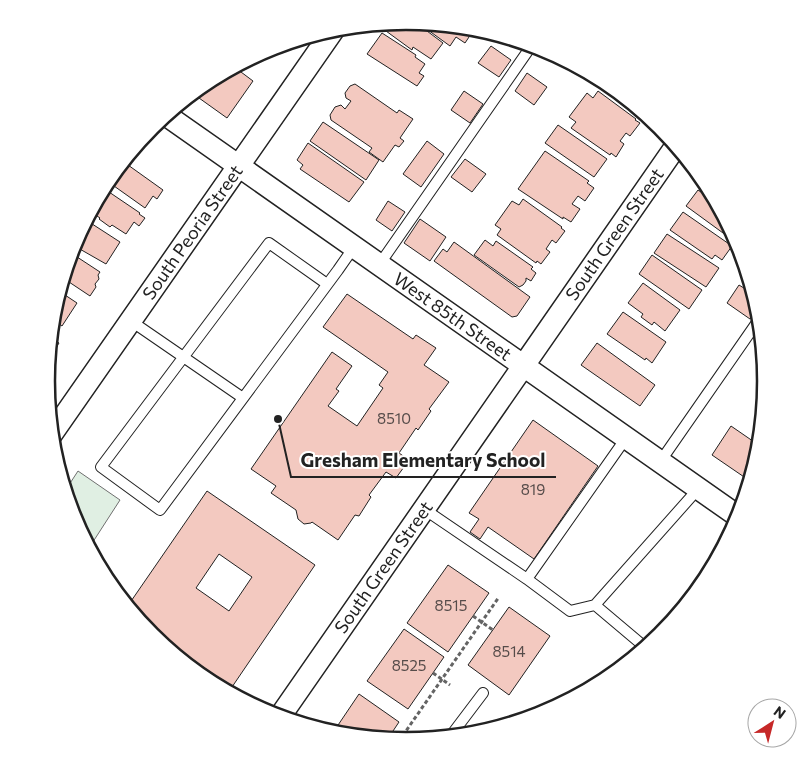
<svg xmlns="http://www.w3.org/2000/svg" width="812" height="763" viewBox="0 0 812 763" font-family="Commissioner,sans-serif">
<style>
.green{fill:#e0efe3;stroke:#6f6f6f}
.building{fill:#f3c9c0;stroke:#222;fill-rule:evenodd}
.lines{fill:none;stroke-linecap:round;stroke-linejoin:round}
.lane-casing{stroke:#222;stroke-width:12}
.street-casing{stroke:#222;stroke-width:24}
.path{stroke:#646464;stroke-width:3;stroke-dasharray:4 2.5;stroke-linecap:butt}
.lane{stroke:#fff;stroke-width:10}
.street{stroke:#fff;stroke-width:21}
.labels{text-anchor:middle;dominant-baseline:central;stroke-width:4;stroke-linejoin:round;paint-order:stroke}
.number-label{font-size:15px;fill:#564c4a}
.street-label{font-size:18px;fill:#222;stroke:#fff}
.rim{fill:none;stroke:#222;stroke-width:2.5}
.leader{fill:none;stroke:#222;stroke-width:2}
.callout-dot{fill:#222;stroke:#fff;stroke-width:2}
.callout-label{font-size:19px;text-anchor:middle;font-weight:bold;fill:#222;stroke:#fff;stroke-width:4;stroke-linejoin:round;paint-order:stroke}
</style>
<rect width="100%" height="100%" fill="#fff"/>
<path class="green" d="M78,471L120,500L89,548L73,519L65,491Z"/>
<path class="building" d="M406,21L415,22L443,43L431,59L413,47L412,50L386,31L392,23Z
M417,22L467,27L473,31L465,43L456,37L450,46Z
M382,33L416,55L415,57L425,64L419,73L424,76L417,86L367,54Z
M491,46L511,60L499,77L478,63Z
M236,66L242,70L241,72L253,81L227,118L192,93L206,82Z
M527,73L547,87L534,105L515,91Z
M596,77L606,82L644,113L595,79Z
M355,84L397,113L399,110L413,119L400,138L404,141L399,147L395,145L383,162L369,152L372,148L331,120L330,115L335,107L341,105L345,109L351,101L346,98L345,93L350,86Z
M464,91L483,104L470,123L451,110Z
M598,91L636,119L635,120L640,123L630,136L626,133L620,141L624,144L616,157L611,153L610,155L571,128L576,122L569,117L587,93L593,98Z
M323,122L379,160L366,180L310,141Z
M558,125L607,159L594,177L545,143Z
M427,141L444,154L421,187L403,174Z
M308,143L364,182L349,202L300,169L303,165L297,160Z
M545,151L589,181L587,183L594,188L585,201L578,196L572,204L580,209L571,222L563,217V219L518,189Z
M465,159L486,174L472,192L451,177Z
M128,165L163,190L157,199L153,196L145,208L114,186Z
M698,190L717,203L736,238L734,241L686,206Z
M109,192L140,213L139,214L145,218L139,226L134,222L126,234L112,225L110,227L99,219L100,218L94,214Z
M523,199L562,227L561,228L565,231L556,243L552,240L546,249L550,252L541,264L537,261L536,263L497,235L501,229L495,225L512,201L519,205Z
M388,201L405,212L392,231L376,220Z
M683,212L732,246L722,260L715,255L712,259L670,230Z
M420,219L446,237L430,261L404,243Z
M86,220L120,242L106,264L78,248L80,246L75,243L80,235L78,234Z
M667,234L719,268L706,287L654,253Z
M485,240L493,246L496,241L533,267L531,269L536,273L531,281L526,278V281L523,285L519,287L474,255Z
M454,242L530,297L517,316L512,317L434,261L443,249L447,252Z
M71,253L100,272L98,275L99,279L95,284L96,287L90,296L63,278L70,254Z
M652,255L702,290L689,309L639,274Z
M643,283L680,310L665,331L654,322L652,325L641,317L643,314L628,303Z
M739,285L755,295L758,307L750,319L727,303Z
M59,291L77,303L62,326L52,319L53,311Z
M347,294L413,339L416,335L436,348L424,365L449,382L429,409L431,411L418,430L416,428L399,453L409,460L396,478L386,472L369,495L371,497L359,516L355,515L338,540L312,522L311,523L304,524L298,519L296,510L271,493L276,486L251,469L332,352L352,366L336,389L339,391L328,406L357,426L383,388L379,385L388,372L323,327Z
M623,312L666,342L652,363L646,358L645,360L607,334Z
M50,337L59,343L48,360Z
M597,343L655,385L640,406L581,365Z
M533,420L598,466L534,559L488,527L480,539L470,532L479,519L469,513Z
M731,426L760,446L759,452L750,481L712,455Z
M207,491L315,565L232,687L142,625L127,607ZM219,554L252,577L229,611L196,588Z
M448,565L489,593L448,652L407,623Z
M509,607L550,636L509,695L468,665Z
M404,629L444,657L408,709L367,681Z
M359,694L399,722L387,740L332,734Z"/>
<g class="lines">
<defs>
<path id="lane" d="M379,265L532,45
M327,284L269,243L101,467L160,510L338,270L354,247
M131,321L243,398
M660,462L760,318
M424,509L527,579L570,611L595,605
M527,579L626,438
M646,648L595,605L698,489
M449,738L483,693"/>
<path id="street" d="M166,115L739,517
M51,435L334,29
M279,718L676,146"/>
</defs>
<use href="#lane" class="lane-casing"/>
<use href="#street" class="street-casing"/>
<path class="path" d="M473,616L493,630
M433,673L450,685
M388,738L391,740
M399,741L499,597"/>
<use href="#lane" class="lane"/>
<use href="#street" class="street"/>
</g>
<g class="labels">
<g class="number-label">
<text x="394" y="418">8510</text>
<text x="533" y="489">819</text>
<text x="451" y="605">8515</text>
<text x="509" y="651">8514</text>
<text x="409" y="665">8525</text>
</g>
<g class="street-label">
<text transform="translate(192 232) rotate(-55)">South Peoria Street</text>
<text transform="translate(614 234) rotate(-55)">South Green Street</text>
<text transform="translate(453 316) rotate(35)">West 85th Street</text>
<text transform="translate(383 567) rotate(-55)">South Green Street</text>
</g>
</g>
<path d="M0 0H812V763H0ZM55 381a351 351 0 1 1 702 0a351 351 0 1 1-702 0Z" fill="#fff" fill-rule="evenodd"/>
<path class="rim" d="M55 381a351 351 0 1 1 702 0a351 351 0 1 1-702 0Z"/>
<path class="leader" d="M278 419L291 477H556"/>
<circle class="callout-dot" cx="278" cy="419" r="5"/>
<g class="callout-label">
<text x="423" y="467">Gresham Elementary School</text>
</g>
<g transform="translate(772 723) rotate(36)"><circle r="24" fill="#ffffff" stroke="#a7a7a7"/>
<path d="M0-4L9 19L0 12L-9 19Z" fill="#c62828"/>
<text y="-8" font-size="14" font-weight="bold" text-anchor="middle" fill="#222222">N</text>
</g>
</svg>
